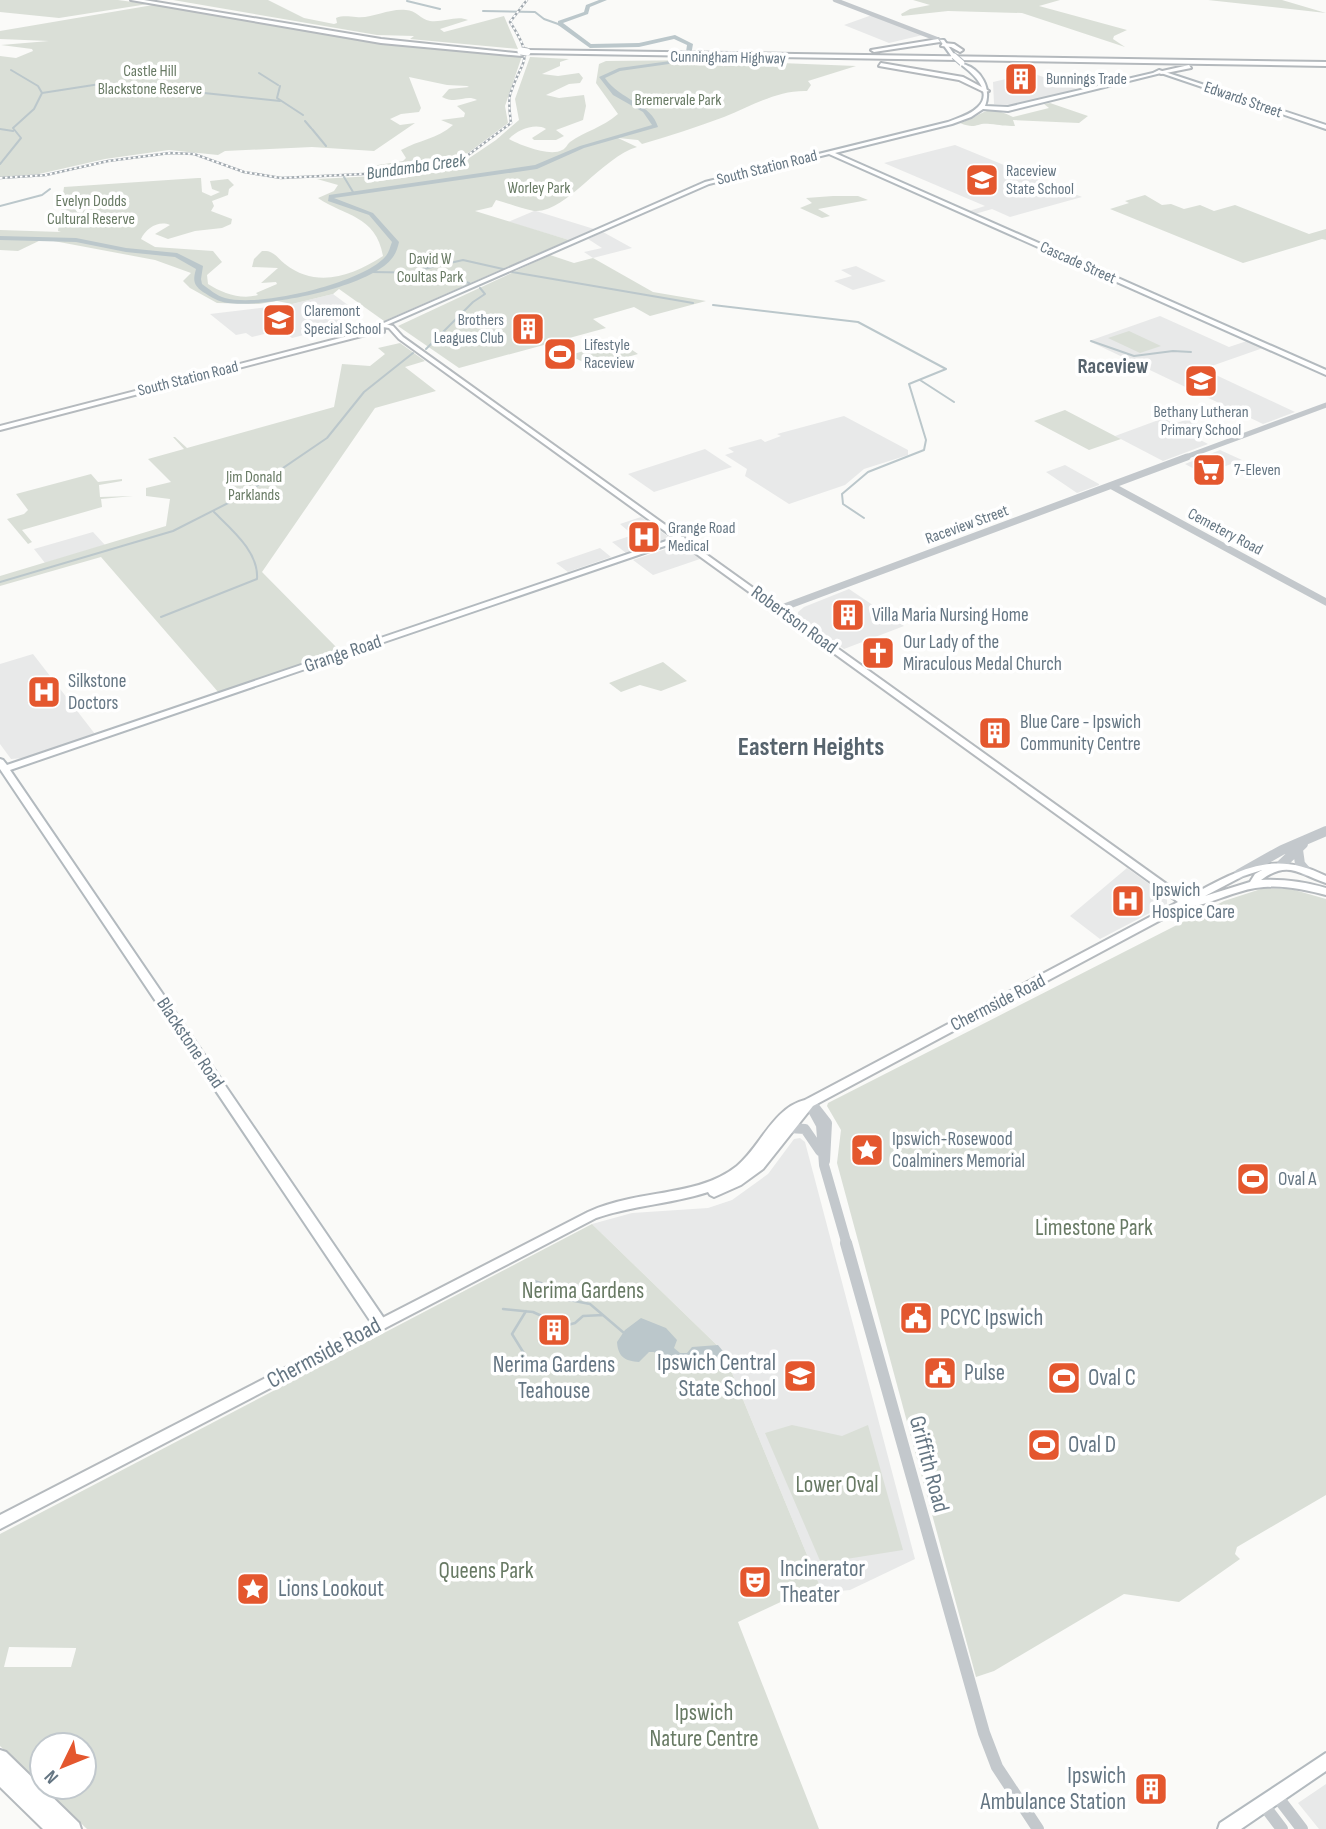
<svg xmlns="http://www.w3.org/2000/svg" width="1326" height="1829" viewBox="0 0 1326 1829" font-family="'Sofia Sans Condensed',sans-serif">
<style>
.built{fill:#e8e9e9}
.green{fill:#dadfd7;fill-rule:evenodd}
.water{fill:#bbc7cb}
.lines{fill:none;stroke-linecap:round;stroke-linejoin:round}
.stream-far1{stroke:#bbc7cb;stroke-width:2}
.stream{stroke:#bbc7cb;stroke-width:2.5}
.river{fill:#bbc7cb;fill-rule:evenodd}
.secondary-casing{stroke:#b3babf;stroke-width:4}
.primary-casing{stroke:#b5babe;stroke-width:4}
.motorway-casing{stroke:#b4b9bd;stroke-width:4}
.tertiary-far4{stroke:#c3c8cc;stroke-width:4.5}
.tertiary-far3{stroke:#c3c8cc;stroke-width:5}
.tertiary-far2{stroke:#c3c8cc;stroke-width:7}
.tertiary-far1{stroke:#c3c8cc;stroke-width:10}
.tertiary{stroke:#c3c8cc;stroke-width:12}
.secondary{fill:#fff;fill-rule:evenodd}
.primary{fill:#fff;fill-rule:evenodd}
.motorway{fill:#fff;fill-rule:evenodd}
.rail-casing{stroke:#a2aab0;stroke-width:2.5}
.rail{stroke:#fff;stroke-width:2;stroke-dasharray:2.5;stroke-linecap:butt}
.secondary-bridge-casing{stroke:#b3babf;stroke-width:7;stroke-linecap:butt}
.motorway-bridge-casing{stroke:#b4b9bd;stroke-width:9;stroke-linecap:butt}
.secondary-bridge{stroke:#fff;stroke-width:5}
.motorway-bridge{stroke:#fff;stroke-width:7}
.labels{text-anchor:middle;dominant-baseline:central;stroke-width:7;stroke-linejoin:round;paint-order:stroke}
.far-street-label{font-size:16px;fill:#657683;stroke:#fff}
.far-park-label{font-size:16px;fill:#687a64;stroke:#fff}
.far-poi-label{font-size:16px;fill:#657683;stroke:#fff;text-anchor:start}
.far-water-label{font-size:18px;font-style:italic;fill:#60757c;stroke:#fff}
.poi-label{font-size:19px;fill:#657683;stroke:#fff;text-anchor:start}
.street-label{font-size:19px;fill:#657683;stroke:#fff}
.far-district-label{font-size:21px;font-weight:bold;fill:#57646e;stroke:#fff}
.near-park-label{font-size:23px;fill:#687a64;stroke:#fff}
.near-poi-label{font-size:23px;fill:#657683;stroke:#fff;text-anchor:start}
.near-street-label{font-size:23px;fill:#657683;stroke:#fff}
.district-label{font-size:26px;font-weight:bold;fill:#57646e;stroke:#fff}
</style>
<rect width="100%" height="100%" fill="#fafaf8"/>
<path class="built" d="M872,15L927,34L889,43L844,25Z
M1032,73L1077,89L1014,105L994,104L993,82Z
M955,145L1082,197L1010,217L992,209L975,214L969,211L985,206L884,163Z
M534,211H536L594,229L569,240L508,222Z
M603,232L632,248L593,258L584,252L602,248L588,239Z
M856,266L886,281L853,290L834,281L852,276L841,270Z
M333,294L356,311L336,316L346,324L292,338L281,330L252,337L246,333L236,335L210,314L292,304Z
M1160,316L1229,347L1247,341L1263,348L1203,369L1295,412L1263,424L1089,341Z
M844,416L908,450V455L864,469L845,485L789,504L745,476L747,469L725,455L734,452L728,448L761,439L765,442L781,436L777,434Z
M1164,418L1174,424L1188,419L1208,429L1191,435L1208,444L1163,461L1115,436Z
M705,449L732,467L654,492L628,474Z
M1220,450L1242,460L1204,474L1185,464Z
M1065,465L1099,484V485L1077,493L1046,472Z
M641,517L670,538L626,553L612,542L633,535L620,524Z
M93,532L105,545L45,563L34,549Z
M675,546H681L700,559L653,575L633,560Z
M600,548L611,557L568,572L556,563Z
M849,589L904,626L844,649L798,616V612L804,607Z
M33,654L95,734L24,758L11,759L0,744V664Z
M1127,868L1167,897V904L1100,939L1070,916Z
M800,1138L805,1142L915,1559L850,1590L840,1591L819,1584L723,1351L592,1224L632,1213L708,1208L732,1200L768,1174L794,1139Z
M1326,1784V1829H1319L1298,1803Z"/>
<path class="green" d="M0,0H118L148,4L59,18L0,12Z
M173,0H268L304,18L334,24L337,23L336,18C344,15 350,17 356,17C372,19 389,8 406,10C416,10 420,19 430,21C443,23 456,15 468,20L440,29L444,32L504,16L518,49L410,39L414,36L377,35Z
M913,0H1060L1039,6L1127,30L1114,36L1113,39L1125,47L1022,13L948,11L902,16L901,14L910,9L930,5Z
M1208,0H1282L1326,13Z
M153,5L380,43L522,56L505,106L508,123L464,156L444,166L368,173L378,165L403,161L406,158L401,150C419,140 437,139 453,125L441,120L464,117L465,113L457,106L477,100C465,94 458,105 442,97L449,89L469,87L467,86L447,85L409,77L421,108L419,112L401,114L390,119L400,125L415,123L374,151L312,147L225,151L218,155L169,150L105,159L39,174L0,177V56L16,58L33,51L32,49L1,45L49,41L0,39V31Z
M530,57L569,59L560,62V66L542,74L558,76L579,73L583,78L580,83L569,84L546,95L559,98L584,95L586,106L583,120L556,130L564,136L556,140H534L532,138L546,129C536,123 518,129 509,139C520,145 550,157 562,150C566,149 567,144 570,142C585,131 602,128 618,114L596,83L599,64L606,61L706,60L715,64L732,61L856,66L808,81L811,85L807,91C777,90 752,106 724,117C697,127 670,136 642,144L638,140L618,138L637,147C602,157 565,214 534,211C522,209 508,203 496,200L492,207L475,211L569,240L384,321L339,289L333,294L292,304L277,301L259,304L217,303L190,288L183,281L191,273L155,260L43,239L18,251L0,250V230L61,232L58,231L64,187L198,178H201L202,192L211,196L220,192L212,189L210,181L228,179L234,185L229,189L228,195L212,201L214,206L211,211L232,219L231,224L222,228L195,231L168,239L155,234L170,225C159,220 146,228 141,239L155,247L213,251L222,262L207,275L208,284C222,293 241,300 258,295L256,293L277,284L276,282L261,283L278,268L252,267L254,259L262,251C274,250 276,257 285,264C317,289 352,276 383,256C376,215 344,216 318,198L334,191L338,185L317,179L433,173L456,167L496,140L519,120L515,99Z
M1050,103L1088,116L1079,123L1013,120L1015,126C1005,126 1000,125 990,124C976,122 977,130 960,123C988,114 983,103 1013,117L1049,108L1044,104Z
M1145,195L1162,205L1171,204L1184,209L1200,205L1214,211L1235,205L1309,234L1326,229V240L1322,239L1243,263L1110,209L1129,203L1125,201Z
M833,196H858L868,200L818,209L830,216L822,218L800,208L812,203L806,198Z
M550,255L574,263L593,258L653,292L706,301L650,316L634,307L593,319L606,328L459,368L398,326Z
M1129,331L1161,346L1140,353L1108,338Z
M619,341L638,354L624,358L623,363L618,365L604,356L583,362L577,359L562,363L556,359Z
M400,343L425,361L405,367L436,391L375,408L262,572L340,651L219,693L101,557L0,586V576L166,526L170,499L146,496V488L171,482L148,459L184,449L173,437H175L187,448L334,407L342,364L370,366L385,354L378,348Z
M1065,410L1115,436L1121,439L1089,450L1034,421Z
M91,474L98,482L122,479V481L99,485L100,497L133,496L101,499L102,507L22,530L32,542L28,544L7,519L24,514L28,510L16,494Z
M663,662L687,681L661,691L640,685L621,692L609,683Z
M1264,888L1291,889L1326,899V1495L1237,1547L1235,1554L1240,1559L1179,1602L1124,1594L994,1671L976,1677L837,1163L841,1130L827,1106L828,1103L1224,901Z
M592,1224L723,1351L819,1584L738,1622L819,1829H87L0,1746V1534ZM9,1647L76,1648V1649L71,1667H4ZM42,1745H84V1787H42Z
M792,1425L842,1436L868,1425L903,1550L821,1563L765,1433Z"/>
<path class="water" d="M641,1318L666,1328L677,1340L674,1348L680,1353H687L692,1347L718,1345L726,1355V1366L699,1373L675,1371L654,1352H649L639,1362C625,1361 618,1357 617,1342L625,1330Z"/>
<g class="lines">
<path class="stream-far1" d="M407,1L440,9
M483,11L535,12L544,19L561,25
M259,73L278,85
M280,86L277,98L303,115
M157,88L280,101
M42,93L100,84
M305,121L311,128
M0,129L13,131
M312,129L326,146
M0,164L21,138L13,128L34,109L42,93L38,86L11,70
M344,177L353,192
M0,206L42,195L50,189
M419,270L463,260L503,269
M371,272L437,273L469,283
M512,272L693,303
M713,305L858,322L946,369L909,384L926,440L924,450L868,472L842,494L843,504L864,518
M1091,341L1134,356L1173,351L1191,352
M426,349L473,302L485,294L480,288
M920,380L954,402
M0,582L173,531L242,496L327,438L364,392L413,353
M161,617L257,579C259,552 232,530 214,512"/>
<path class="stream" d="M530,1280L541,1283L564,1299L590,1304L624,1333
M503,1309L533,1312L564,1326L575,1323L583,1316L603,1315
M525,1355L512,1334L526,1311"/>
<path class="river" d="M599,0H607L590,7L588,14L563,23L591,44L639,43L675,35L693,44L690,61L620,71L605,78C620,100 652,104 658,127L584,148L537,169L334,198L373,213L399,242C398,247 396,253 393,257C371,288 264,308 228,303C219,302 211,297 203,292C193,285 193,280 196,269L175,257L126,252L76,242L0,240V236L76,238L126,248L177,253L203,266L201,279L202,284C209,289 217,296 225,298C259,308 362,283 385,257C389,253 390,247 392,242L369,215L328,201L329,195L535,165L580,146L652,125L643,112L613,95L599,77L619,68L685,59L687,45L674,39L639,47L590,48L558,25V21L584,12L586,5Z"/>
<defs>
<path id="secondary" d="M940,40H944L956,57H952Z
M963,64C981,69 992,88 985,106L1008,107L1153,73L1159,70L1326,125V129L1161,73L1008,111L983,109L971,117L952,124L835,153L1326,370V375L829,154L709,184L382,327L377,326L705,182L948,122C958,118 970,115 978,107C993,93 975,75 963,66Z
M678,537H684L685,539L10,770L385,1320L387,1324L385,1328L380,1330L375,1328L0,769V759L3,760L7,765Z
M1326,1753V1771L1241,1829H1218L1220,1823Z"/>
<path id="primary" d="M382,323L393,326L403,337L1186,898C1235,872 1271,848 1326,876V883C1299,874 1288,860 1261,880C1284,879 1305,882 1326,888V895C1296,887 1268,882 1239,892C1221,897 1204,906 1185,907L813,1106L763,1169L741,1185L714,1197L710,1195L708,1192C672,1204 633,1205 596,1218L0,1529V1515L588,1212C601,1206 615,1202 629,1199C665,1191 707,1190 737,1166C761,1146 773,1108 805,1100L1178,902L399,339L389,328L383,327L382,329L384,330V332H377L0,430V426L375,329ZM1262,870L1255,874L1250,882L1205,896L1243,876Z
M0,1750L6,1752L79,1823L81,1829H43L0,1787Z"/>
<path id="motorway" d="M131,0H144L381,39L525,54L522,56L381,43Z
M938,39L940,42L874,52L871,50Z
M943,43L954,44L963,50L960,52L951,47L941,46Z
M527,50L1326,62V66L525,53Z
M881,63L963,77L989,91L984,92L959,80L879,66Z
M1189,65L1191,68L1161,74L1158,72Z"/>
</defs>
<use href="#secondary" class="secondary-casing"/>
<use href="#primary" class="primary-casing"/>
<use href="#motorway" class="motorway-casing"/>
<path class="tertiary-far4" d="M835,0L942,41"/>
<path class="tertiary-far3" d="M1183,458L1326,405"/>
<path class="tertiary-far2" d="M1112,486L1326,602
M779,609L1187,457"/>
<path class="tertiary-far1" d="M1298,850L1300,864L1306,871
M1282,864L1303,844
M1239,874L1282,850L1326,831
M809,1103L821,1125L824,1165L847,1245
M813,1105L827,1123L825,1161
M789,1128L805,1129L820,1151"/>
<path class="tertiary" d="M846,1243L984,1733L997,1767L1038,1829
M1276,1795L1302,1829
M1263,1804L1282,1829"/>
<use href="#secondary" class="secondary"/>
<use href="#primary" class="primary"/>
<use href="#motorway" class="motorway"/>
<defs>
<path id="rail" d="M0,178L46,175L108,161L170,153L194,154L244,172L281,178L426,171L456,164L511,123C510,114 508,103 510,95C522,57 536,62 510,22L527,0"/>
</defs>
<use href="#rail" class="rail-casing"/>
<use href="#rail" class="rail"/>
<defs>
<path id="secondary-bridge" d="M954,56L962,63"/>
<path id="motorway-bridge" d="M521,51L527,52"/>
</defs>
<use href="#secondary-bridge" class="secondary-bridge-casing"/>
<use href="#motorway-bridge" class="motorway-bridge-casing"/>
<use href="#secondary-bridge" class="secondary-bridge"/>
<use href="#motorway-bridge" class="motorway-bridge"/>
</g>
<defs>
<symbol id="building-square" viewBox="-11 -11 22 22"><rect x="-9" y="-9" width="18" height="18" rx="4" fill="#e4572e" stroke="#fff"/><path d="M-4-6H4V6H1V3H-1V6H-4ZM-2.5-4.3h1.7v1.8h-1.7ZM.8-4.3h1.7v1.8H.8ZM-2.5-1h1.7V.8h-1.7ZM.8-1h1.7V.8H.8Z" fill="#fff"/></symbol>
<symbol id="school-square" viewBox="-11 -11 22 22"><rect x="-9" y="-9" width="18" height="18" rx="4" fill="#e4572e" stroke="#fff"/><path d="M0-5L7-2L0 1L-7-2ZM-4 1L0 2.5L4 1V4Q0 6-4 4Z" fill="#fff"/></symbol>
<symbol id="stadium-square" viewBox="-11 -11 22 22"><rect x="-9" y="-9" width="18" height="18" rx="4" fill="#e4572e" stroke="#fff"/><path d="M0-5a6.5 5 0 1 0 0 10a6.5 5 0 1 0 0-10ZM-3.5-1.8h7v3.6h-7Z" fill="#fff"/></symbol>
<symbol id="supermarket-square" viewBox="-11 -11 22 22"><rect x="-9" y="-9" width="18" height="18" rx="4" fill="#e4572e" stroke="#fff"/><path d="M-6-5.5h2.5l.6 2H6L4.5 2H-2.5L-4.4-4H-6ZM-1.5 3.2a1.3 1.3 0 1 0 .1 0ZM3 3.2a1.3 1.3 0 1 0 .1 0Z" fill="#fff"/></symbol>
<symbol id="hospital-square" viewBox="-11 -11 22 22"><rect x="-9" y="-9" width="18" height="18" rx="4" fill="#e4572e" stroke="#fff"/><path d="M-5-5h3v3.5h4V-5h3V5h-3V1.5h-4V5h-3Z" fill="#fff"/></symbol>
<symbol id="church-square" viewBox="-11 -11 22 22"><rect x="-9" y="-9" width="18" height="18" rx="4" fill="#e4572e" stroke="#fff"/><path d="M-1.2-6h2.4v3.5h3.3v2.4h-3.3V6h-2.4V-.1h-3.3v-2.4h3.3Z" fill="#fff"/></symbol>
<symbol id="sight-square" viewBox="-11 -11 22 22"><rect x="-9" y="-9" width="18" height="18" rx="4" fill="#e4572e" stroke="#fff"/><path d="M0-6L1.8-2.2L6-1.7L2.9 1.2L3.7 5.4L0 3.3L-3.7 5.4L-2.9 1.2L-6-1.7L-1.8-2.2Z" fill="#fff"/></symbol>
<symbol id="civic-square" viewBox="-11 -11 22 22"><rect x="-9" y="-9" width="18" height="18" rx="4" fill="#e4572e" stroke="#fff"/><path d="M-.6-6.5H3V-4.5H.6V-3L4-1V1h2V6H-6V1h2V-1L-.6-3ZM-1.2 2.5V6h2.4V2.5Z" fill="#fff"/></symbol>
<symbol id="theatre-square" viewBox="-11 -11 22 22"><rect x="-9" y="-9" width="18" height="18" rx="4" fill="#e4572e" stroke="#fff"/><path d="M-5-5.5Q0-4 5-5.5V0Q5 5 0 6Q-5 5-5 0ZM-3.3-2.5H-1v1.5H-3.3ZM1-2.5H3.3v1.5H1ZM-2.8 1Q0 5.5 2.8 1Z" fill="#fff"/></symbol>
</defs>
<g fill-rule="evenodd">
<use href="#building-square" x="1002" y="60" width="38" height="38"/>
<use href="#school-square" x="963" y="161" width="38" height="38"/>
<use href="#school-square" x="260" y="301" width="38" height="38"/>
<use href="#building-square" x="509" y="310" width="38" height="38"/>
<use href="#stadium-square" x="541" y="335" width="38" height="38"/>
<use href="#school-square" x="1182" y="362" width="38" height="38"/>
<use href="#supermarket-square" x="1190" y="451" width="38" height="38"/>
<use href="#hospital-square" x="625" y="518" width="38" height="38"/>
<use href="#building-square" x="829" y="596" width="38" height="38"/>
<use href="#church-square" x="859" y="634" width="38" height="38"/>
<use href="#hospital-square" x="25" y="673" width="38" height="38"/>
<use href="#building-square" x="976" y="714" width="38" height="38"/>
<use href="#hospital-square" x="1109" y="882" width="38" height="38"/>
<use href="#sight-square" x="848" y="1131" width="38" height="38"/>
<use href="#stadium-square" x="1234" y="1160" width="38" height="38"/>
<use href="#civic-square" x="897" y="1299" width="38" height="38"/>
<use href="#building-square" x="535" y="1311" width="38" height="38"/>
<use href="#civic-square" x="921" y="1354" width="38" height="38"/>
<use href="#school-square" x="781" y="1357" width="38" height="38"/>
<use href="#stadium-square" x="1045" y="1359" width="38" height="38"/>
<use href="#stadium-square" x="1025" y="1426" width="38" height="38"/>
<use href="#theatre-square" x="736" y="1563" width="38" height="38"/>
<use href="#sight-square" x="234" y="1570" width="38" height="38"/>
<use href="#building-square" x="1132" y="1770" width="38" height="38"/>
</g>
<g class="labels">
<g class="far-street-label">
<text transform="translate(728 58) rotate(1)">Cunningham Highway</text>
<text transform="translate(1243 100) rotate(19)">Edwards Street</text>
<text transform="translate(767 168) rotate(-14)">South Station Road</text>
<text transform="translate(1078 263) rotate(24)">Cascade Street</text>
<text transform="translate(188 379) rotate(-14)">South Station Road</text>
<text transform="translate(967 525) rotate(-20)">Raceview Street</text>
<text transform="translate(1225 532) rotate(28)">Cemetery Road</text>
</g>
<g class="far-park-label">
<text x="150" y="71">Castle Hill<tspan x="150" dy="18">Blackstone Reserve</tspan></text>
<text x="678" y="100">Bremervale Park</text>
<text x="539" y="188">Worley Park</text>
<text x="91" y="201">Evelyn Dodds<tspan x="91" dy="18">Cultural Reserve</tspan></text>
<text x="430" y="259">David W<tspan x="430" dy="18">Coultas Park</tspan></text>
<text x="254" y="477">Jim Donald<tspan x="254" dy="18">Parklands</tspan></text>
</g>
<g class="far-poi-label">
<text x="1046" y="79">Bunnings Trade</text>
<text x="1006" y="171">Raceview<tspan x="1006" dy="18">State School</tspan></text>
<text x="304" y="311">Claremont<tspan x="304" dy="18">Special School</tspan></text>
<text x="504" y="320" text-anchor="end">Brothers<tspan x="504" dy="18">Leagues Club</tspan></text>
<text x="584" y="345">Lifestyle<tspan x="584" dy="18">Raceview</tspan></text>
<text x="1201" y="412" text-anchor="middle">Bethany Lutheran<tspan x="1201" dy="18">Primary School</tspan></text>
<text x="1234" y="470">7-Eleven</text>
<text x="668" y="528">Grange Road<tspan x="668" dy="18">Medical</tspan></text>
</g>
<g class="far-water-label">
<text transform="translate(416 167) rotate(-8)">Bundamba Creek</text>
</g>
<g class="poi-label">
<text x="872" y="615">Villa Maria Nursing Home</text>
<text x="903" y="642">Our Lady of the<tspan x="903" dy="22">Miraculous Medal Church</tspan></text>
<text x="68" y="681">Silkstone<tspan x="68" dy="22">Doctors</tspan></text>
<text x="1020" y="722">Blue Care - Ipswich<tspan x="1020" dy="22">Community Centre</tspan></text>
<text x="1152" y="890">Ipswich<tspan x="1152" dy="22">Hospice Care</tspan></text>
<text x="892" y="1139">Ipswich-Rosewood<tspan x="892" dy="22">Coalminers Memorial</tspan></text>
<text x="1278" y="1179">Oval A</text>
</g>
<g class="street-label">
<text transform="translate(794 620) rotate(36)">Robertson Road</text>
<text transform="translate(343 654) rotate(-19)">Grange Road</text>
<text transform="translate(998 1003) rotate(-27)">Chermside Road</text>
<text transform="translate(190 1043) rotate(56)">Blackstone Road</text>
</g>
<g class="far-district-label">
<text x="1113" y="366">Raceview</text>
</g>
<g class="near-park-label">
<text x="1094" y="1228">Limestone Park</text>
<text x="583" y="1291">Nerima Gardens</text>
<text x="837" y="1485">Lower Oval</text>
<text x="486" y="1571">Queens Park</text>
<text x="704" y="1713">Ipswich<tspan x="704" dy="26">Nature Centre</tspan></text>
</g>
<g class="near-poi-label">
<text x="940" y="1318">PCYC Ipswich</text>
<text x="776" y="1363" text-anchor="end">Ipswich Central<tspan x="776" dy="26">State School</tspan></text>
<text x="554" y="1365" text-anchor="middle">Nerima Gardens<tspan x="554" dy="26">Teahouse</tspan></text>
<text x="964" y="1373">Pulse</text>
<text x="1088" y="1378">Oval C</text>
<text x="1068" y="1445">Oval D</text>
<text x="780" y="1569">Incinerator<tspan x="780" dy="26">Theater</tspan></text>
<text x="278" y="1589">Lions Lookout</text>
<text x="1126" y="1776" text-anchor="end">Ipswich<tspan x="1126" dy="26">Ambulance Station</tspan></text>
</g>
<g class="near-street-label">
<text transform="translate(324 1353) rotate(-28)">Chermside Road</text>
<text transform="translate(929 1464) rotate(75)">Griffith Road</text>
</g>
<g class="district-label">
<text x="811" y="747">Eastern Heights</text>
</g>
</g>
<g transform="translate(63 1766) rotate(227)"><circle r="33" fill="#ffffff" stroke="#c1c8cd" stroke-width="2"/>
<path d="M0-5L12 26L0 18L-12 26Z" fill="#e4572e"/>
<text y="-10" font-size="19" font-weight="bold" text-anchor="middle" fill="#657683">N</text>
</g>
</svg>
